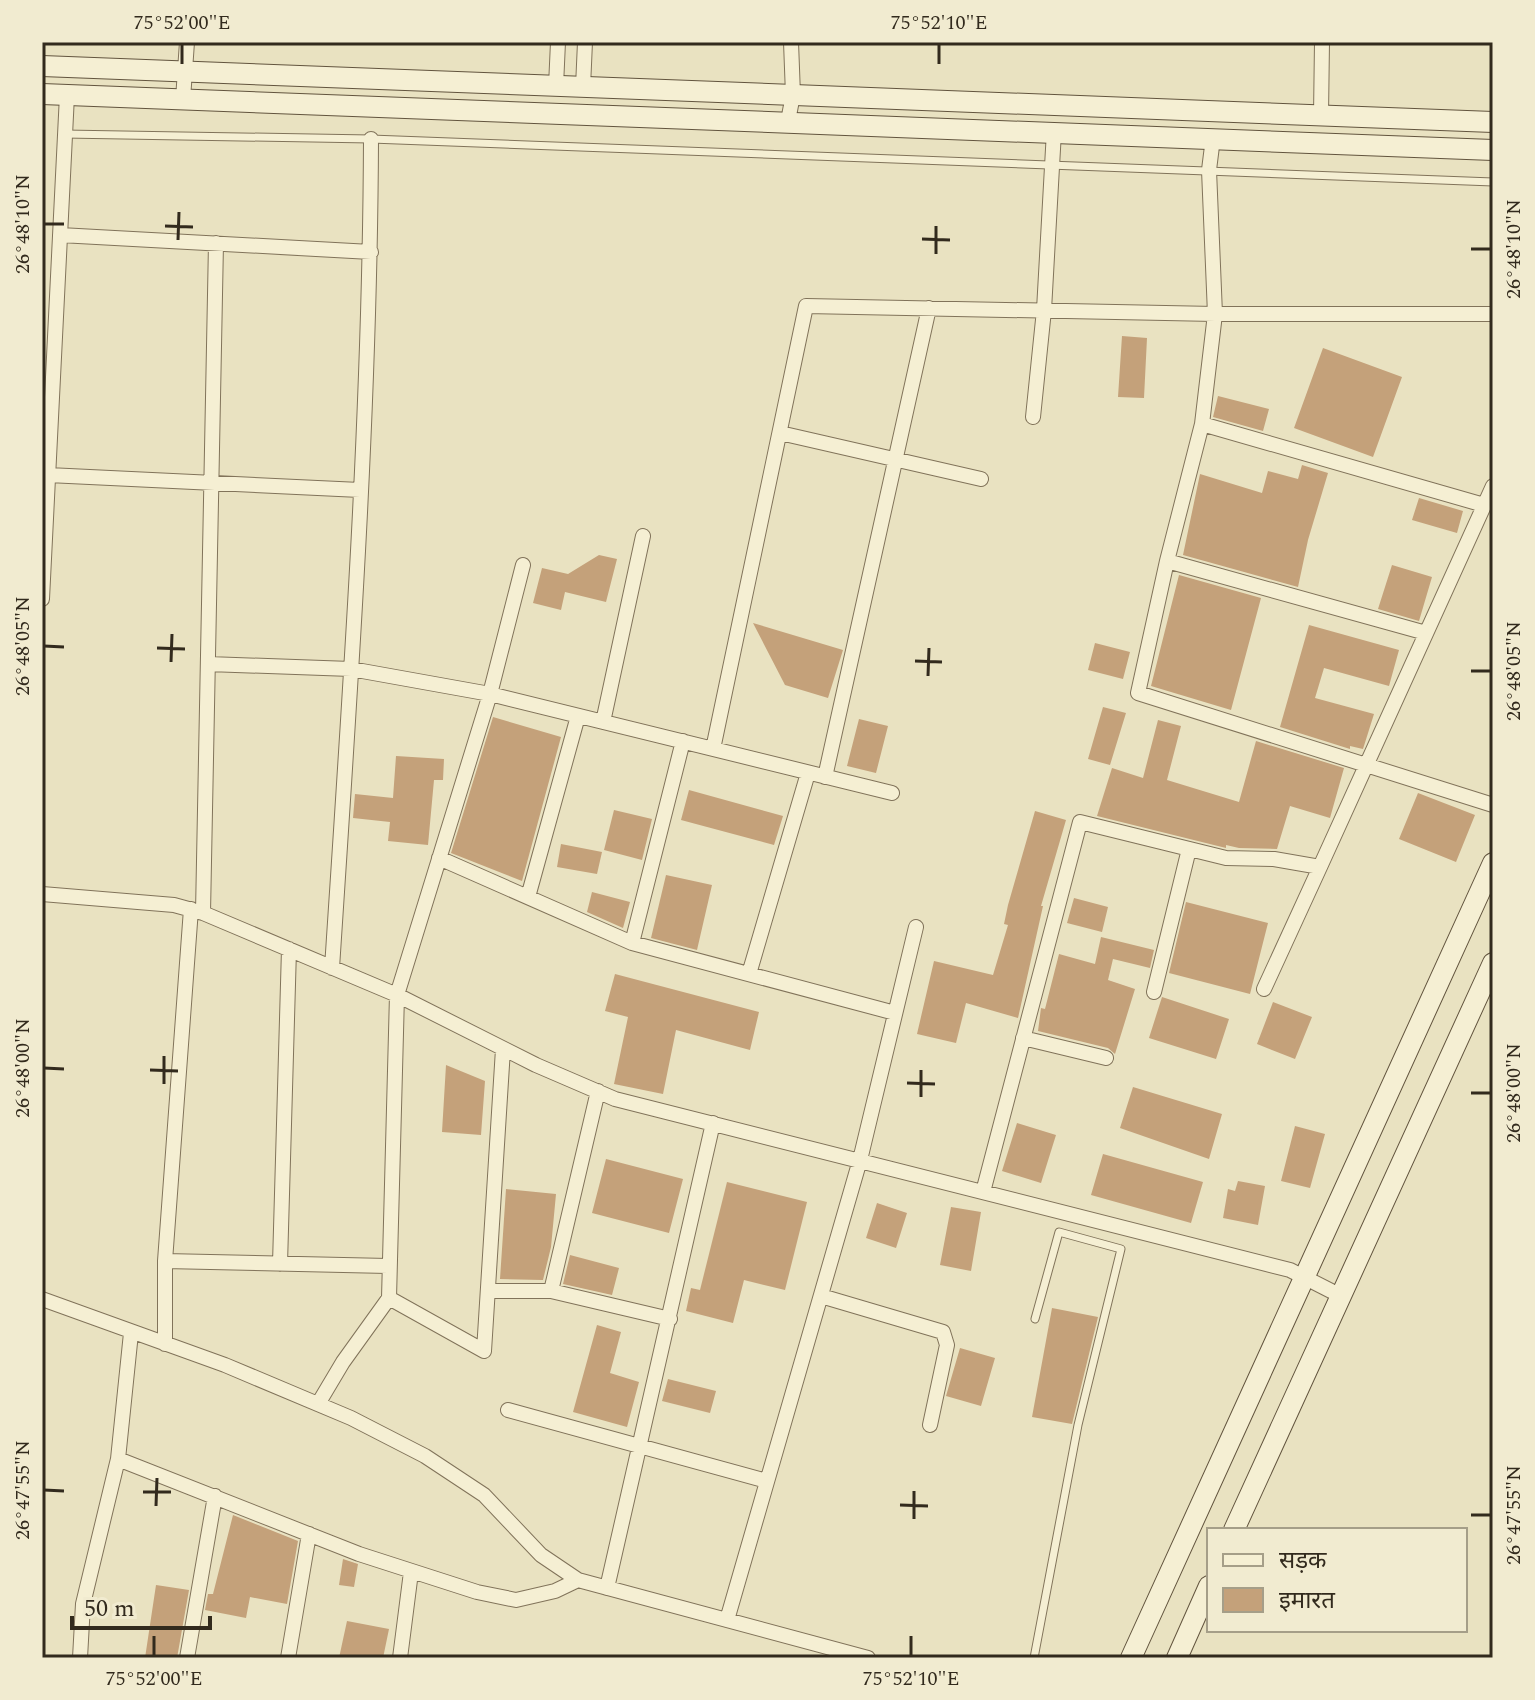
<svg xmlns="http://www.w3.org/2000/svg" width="1535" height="1700" viewBox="0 0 1535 1700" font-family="Spectral,'Noto Sans Devanagari',serif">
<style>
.building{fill:#c4a17a}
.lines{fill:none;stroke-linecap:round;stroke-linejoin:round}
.lane-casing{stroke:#81735a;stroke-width:9}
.street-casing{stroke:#81735a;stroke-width:16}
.secondary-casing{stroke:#62543e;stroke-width:22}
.lane{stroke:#f5efd3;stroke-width:7}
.street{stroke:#f5efd3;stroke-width:14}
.secondary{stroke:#f5efd3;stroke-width:20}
.ticks{fill:none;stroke:#322a1d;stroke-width:3}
.neatline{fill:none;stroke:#322a1d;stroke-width:3}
.ticks-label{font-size:20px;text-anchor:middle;fill:#322a1d}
</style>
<rect width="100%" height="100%" fill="#e9e2c1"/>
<path class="building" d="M1122,336L1147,338L1144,398L1118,397Z
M1323,348L1402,377L1373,457L1294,428Z
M1218,396L1269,409L1263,431L1213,417Z
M1302,465L1328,473L1308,540L1298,587L1183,555L1200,474L1262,493L1268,471L1298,479Z
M1419,498L1463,511L1457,533L1412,520Z
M599,555L617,559L606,602L565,592L561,610L533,603L542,568L568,574Z
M1392,565L1432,577L1419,621L1378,609Z
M1179,575L1261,598L1231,710L1151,686Z
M753,623L843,650L828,698L785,685Z
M1309,625L1399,650L1389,686L1324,668L1315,698L1374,714L1363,749L1350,746V749L1280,727Z
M1095,643L1130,652L1123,679L1088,670Z
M1103,707L1126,713L1110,765L1088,759Z
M493,717L561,737L522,881L451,853Z
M859,719L888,726L876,773L847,766Z
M1158,720L1181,726L1167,780L1239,802L1256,741L1344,768L1330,818L1290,806L1277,849L1239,848L1226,845V848L1097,816L1112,768L1143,778Z
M396,756L444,759L443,780H434L428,845L388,841L390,822L353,818L355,794L393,798Z
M689,790L783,816L774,845L681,820Z
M1418,793L1475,815L1456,862L1399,839Z
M614,810L652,819L642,860L604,850Z
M1035,811L1066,820L1041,906H1043L1018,1018L966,1003L956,1043L917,1034L934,961L993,975L1008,925L1004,924L1008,905Z
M561,844L602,852L597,874L557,867Z
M666,875L712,885L697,950L651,938Z
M592,892L630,902L623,928L587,912Z
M1074,898L1108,907L1102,932L1067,923Z
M1186,902L1268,923L1250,994L1169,973Z
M1101,937L1154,950L1150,968L1113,959L1108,980L1135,989L1115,1054L1108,1048L1038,1031L1041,1008L1045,1009L1059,954L1095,964Z
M615,974L759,1012L750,1050L676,1030L663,1094L614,1084L628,1017L605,1011Z
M1162,997L1229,1019L1216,1059L1149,1038Z
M1273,1002L1312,1017L1295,1059L1257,1044Z
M446,1065L485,1081L481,1135L442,1132Z
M1133,1087L1222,1114L1209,1159L1120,1128Z
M1017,1123L1056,1135L1041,1183L1002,1171Z
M1295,1126L1325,1134L1310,1188L1281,1181Z
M1103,1154L1203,1182L1191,1223L1091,1195Z
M606,1159L683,1179L669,1233L592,1213Z
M1238,1181L1265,1186L1258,1225L1223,1218L1228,1189L1235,1191Z
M727,1182L807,1202L785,1290L744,1280L733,1323L686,1311L691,1288L700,1290Z
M506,1189L556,1194L551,1247L543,1280L500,1279Z
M877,1203L907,1213L896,1248L866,1238Z
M951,1207L981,1212L971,1271L940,1265Z
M570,1255L619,1268L612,1295L563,1284Z
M1052,1308L1098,1317L1072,1424L1032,1417Z
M597,1325L621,1332L610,1373L639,1382L627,1427L573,1412Z
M960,1348L995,1358L981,1406L946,1396Z
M668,1379L716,1391L710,1413L662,1401Z
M233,1515L298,1541L287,1604L250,1597L246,1618L205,1610L208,1594H213Z
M343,1559L358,1564L354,1587L339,1585Z
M156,1585L189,1590L177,1658H145Z
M347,1621L389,1629L383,1658H339Z"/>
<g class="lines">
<defs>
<path id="lane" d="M64,134L371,139L1493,182
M1034,1658L1078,1425L1121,1249L1059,1232L1035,1319"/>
<path id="street" d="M556,86L558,42
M583,87L585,42
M183,99L187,42
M1321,115L1322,42
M788,121L793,95L791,42
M1213,138L1209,170L1215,314L1202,424L1167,561L1138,693L1493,805
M60,235L371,252
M1033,417L1044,310L1054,131
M1202,424L1484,505
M780,433L981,479
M48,475L360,490
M1167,561L1426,633
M42,599L67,95
M208,664L351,669L490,694L892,793
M603,722L643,536
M713,749L806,306L1215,314H1493
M825,777L929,308
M439,858L632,943L895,1013
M42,894L174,905L203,913L397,995L536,1065L615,1099L1290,1270L1341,1296
M528,897L578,716
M203,913L216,243
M632,943L683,741
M332,968C350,692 370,415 371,139
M749,974L808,773
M1264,989L1320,867
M1154,992L1189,849
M1023,1038L1106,1058
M983,1192L1080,822L1226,858L1274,859L1320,867L1493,486
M165,1261L388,1266
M280,1264L289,949
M489,1291H551L670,1319
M551,1291L598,1091
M821,1296L943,1332L947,1345L930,1425
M389,1298L484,1351L503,1049
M42,1299L225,1365L351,1418L425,1456L484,1495L541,1555L578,1580L555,1591L516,1600L477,1592L359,1554L118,1459
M165,1344V1261L191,909
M318,1404L343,1362L389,1298L397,995L490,694L523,565
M508,1410L767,1481
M578,1580L868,1658
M607,1588L713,1123
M727,1620L860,1160L916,927
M80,1658L83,1604L118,1459L131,1333
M187,1658L215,1496
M288,1658L309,1534
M400,1658L411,1572"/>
<path id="secondary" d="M42,66L1493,122
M42,94L1493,150
M1234,1530L1493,963
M1131,1658L1493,863
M1177,1658L1209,1586"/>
</defs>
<use href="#lane" class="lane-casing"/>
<use href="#street" class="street-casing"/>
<use href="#secondary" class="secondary-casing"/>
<use href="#lane" class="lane"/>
<use href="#street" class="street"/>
<use href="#secondary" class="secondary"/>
</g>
<path class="ticks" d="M182,64V44M939,64V44M44,224H64M165,226L193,227M922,239L950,240M178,240L179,212M1471,249H1491M936,254V226M44,646L64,647M157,648L185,649M915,661L942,662M171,662L172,634M1471,671H1491M928,676L929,648M44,1068L64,1069M150,1070L178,1071M907,1083L935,1084M164,1084V1056M1471,1093H1491M921,1097V1070M44,1490L64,1491M143,1492H171M900,1505L928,1506M156,1506L157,1478M1471,1515H1491M914,1519V1491M154,1656V1636M911,1656V1636"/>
<rect width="1535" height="1700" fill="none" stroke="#f1ebd0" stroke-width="88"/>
<rect x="1207" y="1528" width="260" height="104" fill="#f1ebd0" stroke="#a59e88" stroke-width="2"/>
<rect x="1223" y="1554" width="40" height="12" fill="#f5efd3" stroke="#a59e88" stroke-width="2"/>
<text x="1279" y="1568" font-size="24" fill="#322a1d">सड़क</text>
<rect x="1223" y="1588" width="40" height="24" fill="#c4a17a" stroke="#a59e88" stroke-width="2"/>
<text x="1279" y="1608" font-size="24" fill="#322a1d">इमारत</text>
<path d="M72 1616v12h138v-12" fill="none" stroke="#322a1d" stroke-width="4"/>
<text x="84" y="1616" font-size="24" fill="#322a1d" stroke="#f1ebd0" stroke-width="6" paint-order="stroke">50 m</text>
<rect x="44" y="44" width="1447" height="1612" class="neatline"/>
<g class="ticks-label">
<text x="182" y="29">75°52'00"E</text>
<text x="939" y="29">75°52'10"E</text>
<text transform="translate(22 224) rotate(-90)" y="7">26°48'10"N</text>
<text transform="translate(1513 249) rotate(-90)" y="7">26°48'10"N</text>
<text transform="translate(22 646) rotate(-90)" y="7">26°48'05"N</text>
<text transform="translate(1513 671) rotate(-90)" y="7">26°48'05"N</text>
<text transform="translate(22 1068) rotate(-90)" y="7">26°48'00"N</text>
<text transform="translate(1513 1093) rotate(-90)" y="7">26°48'00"N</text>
<text transform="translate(22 1490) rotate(-90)" y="7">26°47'55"N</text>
<text transform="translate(1513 1515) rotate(-90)" y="7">26°47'55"N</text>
<text x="154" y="1685">75°52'00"E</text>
<text x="911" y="1685">75°52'10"E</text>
</g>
</svg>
